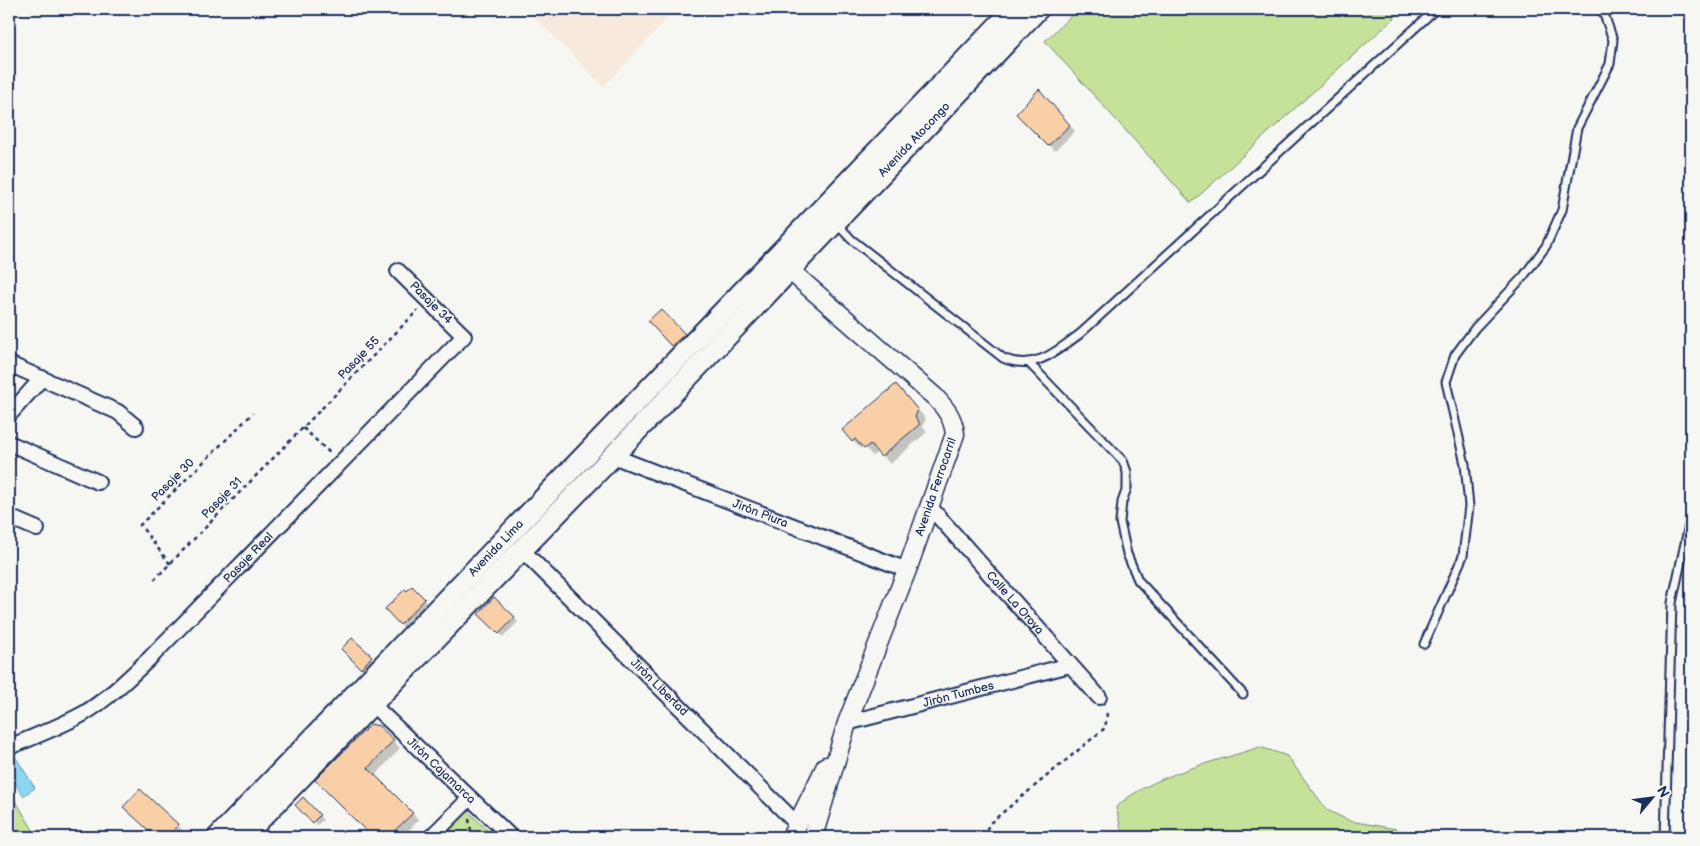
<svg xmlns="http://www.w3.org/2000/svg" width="1700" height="846" viewBox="0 0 1700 846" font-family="'Balsamiq Sans',sans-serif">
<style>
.built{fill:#f7eadc}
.green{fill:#c6e299;stroke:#70887c}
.water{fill:#8ed6ef;stroke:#6093b5}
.shadow{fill:#0003}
.building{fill:#f8cfa7;stroke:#1b2f5e}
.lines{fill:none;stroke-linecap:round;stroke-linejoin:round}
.service-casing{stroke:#1b2f5e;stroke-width:11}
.minor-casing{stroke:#1b2f5e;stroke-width:18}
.tertiary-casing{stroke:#1b2f5e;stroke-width:21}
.secondary-casing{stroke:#1b2f5e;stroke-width:24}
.path{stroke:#1b2f5e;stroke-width:2.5;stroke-dasharray:4 4;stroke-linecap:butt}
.service{stroke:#f6f6f2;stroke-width:7}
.minor{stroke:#f6f6f2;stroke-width:14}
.tertiary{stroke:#f6f6f2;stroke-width:18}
.secondary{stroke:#f6f6f2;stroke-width:20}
.labels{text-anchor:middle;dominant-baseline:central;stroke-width:4;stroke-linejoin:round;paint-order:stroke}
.street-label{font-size:12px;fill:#1b2f5e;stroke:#f6f6f2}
</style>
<rect width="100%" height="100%" fill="#f6f6f2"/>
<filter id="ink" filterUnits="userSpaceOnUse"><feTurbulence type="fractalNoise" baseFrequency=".02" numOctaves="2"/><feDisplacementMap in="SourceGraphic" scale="10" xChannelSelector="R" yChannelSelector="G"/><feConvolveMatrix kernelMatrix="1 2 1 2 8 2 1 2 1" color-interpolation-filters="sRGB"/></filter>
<g filter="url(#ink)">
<path class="built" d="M526,9H676L604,87Z"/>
<path class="green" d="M1078,9H1404L1191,203L1045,41Z
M1260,747L1287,756L1327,810L1350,821L1396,829L1418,837H1123L1116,807C1151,775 1215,762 1260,747Z
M9,790L33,830L21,837H9Z
M467,810L494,837H439Z"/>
<path class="water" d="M13,753L35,788L23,796L9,773V756Z"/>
<path class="shadow" d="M1045,96L1075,131L1055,151L1018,114Z
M661,310L687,339L675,349L650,321Z
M903,393L926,419L922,426L927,432L890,464L878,451L873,456L863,446L861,449L853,441Z
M412,588L430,606L406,630L386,609Z
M494,599L518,622L503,637L480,614Z
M352,640L374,660L365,671L343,649Z
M393,741L400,748L375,776L419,820L402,837H374L317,780Z
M303,799L323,820L317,825L297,805Z
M178,826L184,832L178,837H151Z"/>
<path class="building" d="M1039,89L1070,125L1048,146L1016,114Z
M661,309L685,334L671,346L648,321Z
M896,384L918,410L915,417L920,424L881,457L870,444L864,449L855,439L852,442L842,430Z
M412,586L425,599L400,625L385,609L405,589L407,591Z
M494,597L515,617L499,634L478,614Z
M352,638L372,656L361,669L341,649Z
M371,724L379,726L394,740L368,768L413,813L388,837H372L315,780Z
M140,789L179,825L167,837H156L123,807Z
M303,797L320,815L312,823L295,805Z"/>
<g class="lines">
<defs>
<path id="service" d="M837,224L851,239L1003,358C1034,372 1057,351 1081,333L1436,9
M1029,363L1123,461L1127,472V488L1122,502L1120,522L1127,554L1138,580L1243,694
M1424,644L1463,556L1469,506L1465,464L1446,382L1455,355L1475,328L1523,277L1546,246L1562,210L1577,128L1610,64L1613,40L1604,14L1600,9
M1665,837L1672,603L1691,516"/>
<g id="minor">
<path d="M9,364L118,412L136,427"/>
<path d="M9,415L42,378"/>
<path d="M9,443L98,482"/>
<path id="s1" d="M613,456L907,570"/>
<path id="s2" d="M930,507L1099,697"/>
<path d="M9,517L37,529"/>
<path id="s3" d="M522,550L797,824"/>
<path id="s4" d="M372,704L511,837"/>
<path id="s5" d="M847,723L1070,665"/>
<path id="s6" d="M9,747C34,737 59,727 83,714C108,699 130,677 151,657L464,336L398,271"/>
<path d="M431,837L470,798"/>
</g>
<path id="tertiary" d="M779,261L935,397C946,409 953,417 955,434L907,570L847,723L813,837
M791,837L826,766"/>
<g id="secondary">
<path id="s7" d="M218,837L1014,9"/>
<path id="s8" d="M243,837L613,456L1038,9"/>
</g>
</defs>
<use href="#service" class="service-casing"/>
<use href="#minor" class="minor-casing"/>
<use href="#tertiary" class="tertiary-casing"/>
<use href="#secondary" class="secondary-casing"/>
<path class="path" d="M303,428L331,454
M170,564L140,525L253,413
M154,580L418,310
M469,819L472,837
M983,837L990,823L1105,728L1107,715L1105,710"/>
<use href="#service" class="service"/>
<use href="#minor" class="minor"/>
<use href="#tertiary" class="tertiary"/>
<use href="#secondary" class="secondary"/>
</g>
</g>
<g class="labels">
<g class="street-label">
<text stroke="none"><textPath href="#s8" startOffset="968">Avenida Atocongo</textPath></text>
<text transform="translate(431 303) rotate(45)">Pasaje 34</text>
<text transform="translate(359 358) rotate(-46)">Pasaje 55</text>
<text transform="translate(173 480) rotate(-45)">Pasaje 30</text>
<text transform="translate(936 487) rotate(-71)">Avenida Ferrocarril</text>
<text transform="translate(222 498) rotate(-46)">Pasaje 31</text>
<text stroke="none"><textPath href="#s1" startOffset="158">Jirón Piura</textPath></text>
<text stroke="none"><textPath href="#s7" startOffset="401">Avenida Lima</textPath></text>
<text stroke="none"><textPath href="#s6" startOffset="309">Pasaje Real</textPath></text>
<text stroke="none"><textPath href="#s2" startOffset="128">Calle La Oroya</textPath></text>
<text stroke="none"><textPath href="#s3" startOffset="194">Jirón Libertad</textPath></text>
<text stroke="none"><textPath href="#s5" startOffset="115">Jirón Tumbes</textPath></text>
<text stroke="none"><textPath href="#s4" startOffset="96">Jirón Cajamarca</textPath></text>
</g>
</g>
<rect width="1700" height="846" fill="none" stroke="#f6f6f2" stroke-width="30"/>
<rect x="15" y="15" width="1670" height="816" fill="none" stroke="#1b2f5e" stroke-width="2" filter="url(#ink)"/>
<g transform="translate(1652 798) rotate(61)" stroke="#f6f6f2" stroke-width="4" paint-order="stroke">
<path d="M0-4L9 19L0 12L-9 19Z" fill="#1b2f5e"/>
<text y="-8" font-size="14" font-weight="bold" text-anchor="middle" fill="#1b2f5e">N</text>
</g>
</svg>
